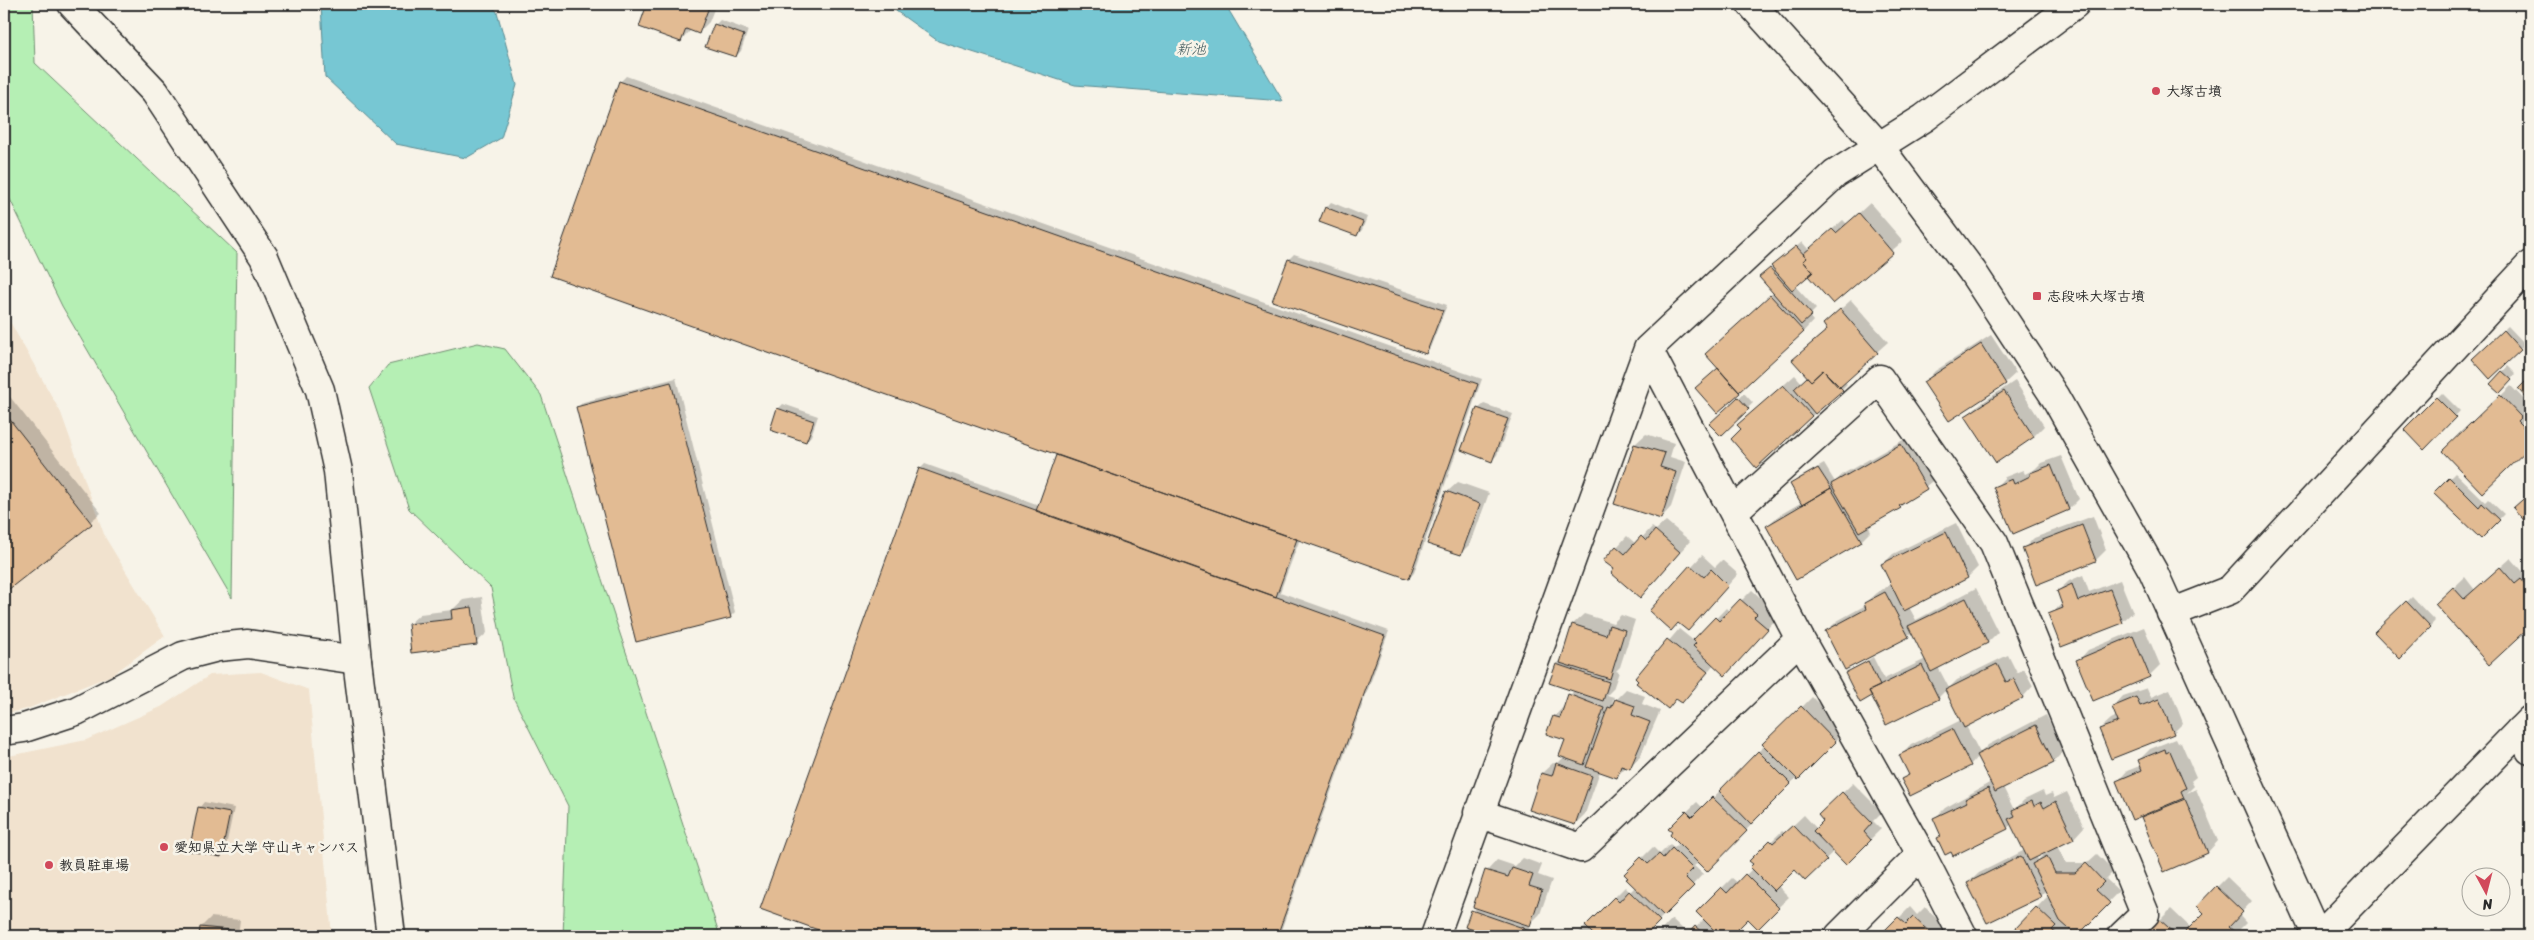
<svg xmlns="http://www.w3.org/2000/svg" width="2534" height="940" viewBox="0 0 2534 940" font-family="Sriracha,'Klee One',sans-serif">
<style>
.built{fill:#f1e2ce}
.green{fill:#b5efb4;stroke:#708d70}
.water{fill:#77c7d3;stroke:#598990}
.shadow{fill:#0003;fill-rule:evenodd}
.building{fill:#e2bb93;stroke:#2b2b2b}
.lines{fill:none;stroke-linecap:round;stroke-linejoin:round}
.minor-casing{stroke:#2b2b2b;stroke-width:31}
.tertiary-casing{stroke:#2b2b2b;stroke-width:31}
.minor{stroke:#f7f3e8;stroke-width:28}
.tertiary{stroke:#f7f3e8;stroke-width:28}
.poi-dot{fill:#d1495b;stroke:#f7f3e8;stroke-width:2}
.labels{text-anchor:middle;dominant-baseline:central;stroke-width:5;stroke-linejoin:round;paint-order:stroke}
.poi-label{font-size:14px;font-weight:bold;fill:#2b2b2b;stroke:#f7f3e8;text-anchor:start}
.water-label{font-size:15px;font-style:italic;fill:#425a5d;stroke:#f7f3e8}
</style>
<rect width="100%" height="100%" fill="#f7f3e8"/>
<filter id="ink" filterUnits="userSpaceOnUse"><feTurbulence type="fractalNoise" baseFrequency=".02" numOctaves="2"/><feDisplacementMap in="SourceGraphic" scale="10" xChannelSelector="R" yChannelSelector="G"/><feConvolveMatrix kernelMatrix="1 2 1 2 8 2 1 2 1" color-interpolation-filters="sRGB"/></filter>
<g filter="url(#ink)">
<path class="built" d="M4,311L61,413L105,537L165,636L112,675L27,709L4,714Z
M261,672L309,690L332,936H4V757L86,740L161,707L210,675Z"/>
<path class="green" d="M4,4H33L35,63L237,253L232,598L62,306L4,187Z
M478,343L505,349L541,395L720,936H563L568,806L513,697L491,588L409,509L369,388L388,365Z"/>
<path class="water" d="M321,4H491L497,12L517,85L501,138L466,158L396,144L325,77Z
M892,4H1225L1283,101L1075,85L938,41L896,11Z"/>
<path class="shadow" d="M649,4H716L709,22L698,33L691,30L681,41L640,26Z
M720,20L748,30L741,51L736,56L715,25Z
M626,76L1482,379L1414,573L1409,578L1300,539L1280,592L1389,631L1279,936H839L762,908L920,469L925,464L1039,505L1058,454L552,275L621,81Z
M1331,202L1367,217L1362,230L1357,235L1326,208Z
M1870,203L1903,241L1833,302L1814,272L1795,286L1816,309L1809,316L1813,321L1803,332L1719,368L1717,344L1774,292L1761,277L1802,242L1809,250L1843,220L1847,224Z
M1294,254L1447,305L1430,348L1425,353L1289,259Z
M1851,300L1888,342L1844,381L1847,384L1842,389L1756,466L1743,429L1739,425L1795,375L1802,383L1809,377L1804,349L1828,329L1824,324Z
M2508,326L2525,344L2490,377L2473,359Z
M1991,335L2016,373L2005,383L1925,382L1935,371Z
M2508,366L2516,374L2499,391L2491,384Z
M676,378L735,612L730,617L578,407L583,402Z
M2015,381L2044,426L2034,436L1996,461L1967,416L1977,406Z
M2511,386L2530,406V445L2482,491L2444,451Z
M7,393L101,513L4,591V396Z
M1744,393L1753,403L1721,434L1711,424Z
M2442,393L2460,411L2424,448L2406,429Z
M783,404L818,416L811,436L806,441L778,409Z
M1484,404L1513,414L1497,455L1492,460L1478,409Z
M1646,434L1674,443L1670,457L1686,462L1671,507L1661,518L1616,503L1635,444Z
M1912,435L1936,478L1900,507L1868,525L1871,531L1861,541L1767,526L1778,516L1802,502L1792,484L1797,479L1824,464L1835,482L1843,474Z
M2061,456L2079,499L2069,509L1995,488L2005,477L2023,470L2025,474L2035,469L2041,463Z
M2455,473L2485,502L2488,499L2504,514L2481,538L2435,493Z
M1458,482L1489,493L1471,543L1460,554L1447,492Z
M2093,516L2106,550L2096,560L2023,549L2034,538Z
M1666,521L1690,541L1640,597L1616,569L1617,547L1627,536L1636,544L1652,527L1656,530Z
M1956,523L1978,567L1968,577L1909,607L1916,620L1976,588L1998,632L1988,642L1938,667L1949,688L1957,680L2008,655L2017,673L2024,669L2033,686L2023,697L1966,726L1980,753L1988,745L2046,715L2064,751L2053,762L2003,787L2014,810L2024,800L2043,791L2045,796L2052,793L2054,798L2067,792L2084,827L2074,838L2057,846L2066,863H2087L2097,854L2114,871L2106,879L2119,891L2076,935L2071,931L2066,936H2021L2015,930L2047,897L2051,901L2046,890L2040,896L1968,883L1979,873L2025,850L2012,824L2007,828L1938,838L1942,834L1935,818L1945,808L1991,782L1978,756L1970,765L1903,779L1909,773L1900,756L1911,745L1961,720L1946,690L1938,698L1872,695L1847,673L1873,657L1884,679L1926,659L1913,632L1845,669L1826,632L1837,621L1866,605L1865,603L1876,593L1892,584L1882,565L1893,554ZM2046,852L2038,860L2036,856Z
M1702,555L1715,567L1722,560L1738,574L1698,619L1679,622L1651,611Z
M2511,558L2526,575L2530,571V626L2489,663L2447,594L2465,577L2475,590Z
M2083,575L2089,592L2120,580L2133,612L2122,622L2050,614L2063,603L2058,591L2069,581Z
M1752,590L1766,603L1764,605L1777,618L1735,664H1714L1692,691L1677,698L1668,708L1637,678L1679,629L1694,641L1726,608L1730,612Z
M482,597L487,633L476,643L409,624L420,614L452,610L463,600Z
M2412,597L2435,621L2400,657L2376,632Z
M1584,614L1613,623L1621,615L1635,620L1620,667L1616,671L1619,672L1613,689L1607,695L1614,697L1612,703L1626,689L1645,696L1642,704L1660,711L1640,757L1629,767H1626L1616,777L1600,771L1585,814L1575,824L1542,773L1553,763L1557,764L1564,757L1566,739L1554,717L1564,706L1574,690L1551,682L1557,664L1562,659L1573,624Z
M2144,627L2160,665L2149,676L2078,661L2088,650Z
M2147,688L2151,697L2170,689L2183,723L2173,733L2100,729L2111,719L2117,716L2113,707L2123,696Z
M1812,697L1845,731L1755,818L1756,820L1707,870L1699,862L1694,866L1703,874L1644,936H1576L1625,887L1630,892L1636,886L1626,874L1653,847L1660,854L1670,844L1674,848L1679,843L1670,828L1697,802L1703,808Z
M2175,739L2177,743L2181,742L2196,777L2191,781L2194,786L2187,793L2196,789L2218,841L2208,852L2165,870L2142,818L2149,811L2117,782L2127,771L2142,765L2139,760L2150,749Z
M1853,783L1882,812L1873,821L1881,829L1846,863L1834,851L1805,879L1795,869L1778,886L1789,897L1758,927L1748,917L1729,936H1656L1672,919L1689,935L1704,919L1698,912L1732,878L1738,883L1753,868L1754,864L1751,861L1782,831L1785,833L1804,815L1817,829L1825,821L1830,805Z
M204,802L234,808L225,851L220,856L199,808Z
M1523,858L1542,865L1538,875L1552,880L1540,914L1531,923L1526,936H1495L1467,926L1476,907L1487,871L1497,860L1515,866Z
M2227,877L2252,901L2239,915L2246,923L2233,936H2154L2149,931L2171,909L2191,928L2206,912L2198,906Z
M1910,907L1917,915L1925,907L1949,931L1943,936H1881Z
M211,917L240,920L238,936H200L201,927Z"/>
<path class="building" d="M647,4H710L699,34L686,29L681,42L639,27Z
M714,24L744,35L736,57L705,47Z
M619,81L1478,384L1409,579L550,276Z
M1325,207L1363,222L1357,236L1319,222Z
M1859,213L1893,253L1833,304L1808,276L1813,272L1803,261L1807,258L1803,254L1832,229L1836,233Z
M1796,246L1807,258L1803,261L1813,272L1792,290L1771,266Z
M1288,259L1443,310L1426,354L1272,301Z
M1770,268L1812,315L1801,325L1759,277Z
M1770,295L1804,332L1739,392L1705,354Z
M1840,309L1878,353L1839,388L1823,370L1811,381L1792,360L1827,330L1823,324Z
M2503,330L2521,350L2490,379L2472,359Z
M1981,344L2006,384L1949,421L1923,382Z
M1718,368L1740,393L1717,413L1695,388Z
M1823,370L1843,390L1815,414L1794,389L1807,377L1811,381Z
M2502,371L2512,380L2500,393L2490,384Z
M2530,377V402L2518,389Z
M671,382L731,618L636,642L576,407Z
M1783,385L1812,416L1756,468L1731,439L1741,429L1737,425Z
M2004,391L2034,437L1996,463L1965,416Z
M2500,395L2521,417L2517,421L2530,434V447L2482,493L2442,451Z
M1738,397L1749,409L1721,436L1709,424Z
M2436,397L2456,417L2424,450L2404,429Z
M777,408L814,421L806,442L770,430Z
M1477,408L1508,419L1492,462L1461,450Z
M4,412L92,524L4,593Z
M1634,444L1665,453L1660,467L1676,472L1661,519L1614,504Z
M1901,444L1927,489L1899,506L1901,508L1859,532L1831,484Z
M1056,455L1297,539L1276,597L1036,511Z
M2051,465L2069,510L2013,534L1993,487L2012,479L2014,484L2030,476V473Z
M919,468L1385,636L1277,936H835L760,909Z
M1818,468L1831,488L1802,505L1790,484Z
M2449,477L2479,507L2482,503L2500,520L2481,539L2433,493Z
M1831,488L1862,542L1796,580L1766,526Z
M1446,491L1480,504L1461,555L1427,544Z
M2530,493V527L2513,508Z
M2082,525L2096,561L2036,585L2022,548Z
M1655,530L1680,552L1640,598L1611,573L1614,569L1603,561L1616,546L1625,554L1641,536L1646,541Z
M1946,532L1968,578L1904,611L1881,564Z
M1690,565L1704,577L1711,569L1728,586L1688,631L1678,623L1671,631L1649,611Z
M2500,567L2515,584L2521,579L2530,590V627L2489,665L2435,604L2453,587L2464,599Z
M2072,584L2078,601L2110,589L2123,623L2061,647L2048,614L2063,608L2057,591Z
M1885,592L1909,637L1845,670L1825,631L1866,609L1864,603Z
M1966,598L1988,643L1931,672L1908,626Z
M1740,599L1757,614L1754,617L1768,629L1725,676L1693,646L1696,643L1693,640L1715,617L1719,621Z
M2406,601L2431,627L2400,659L2374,632Z
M472,607L477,645L411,653L408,624L452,619L451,610Z
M1572,624L1606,635L1609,625L1625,630L1610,679L1560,663Z
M2133,636L2150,677L2093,701L2076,660Z
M1667,639L1708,672L1682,703L1676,699L1668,709L1636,683L1638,681L1635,678Z
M1868,661L1880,686L1869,691L1872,696L1860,703L1845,673Z
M1556,664L1609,682L1603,701L1549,683Z
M1997,664L2006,682L2014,679L2023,698L1964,728L1945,690Z
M1922,665L1939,699L1886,725L1869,691Z
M1568,694L1604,708L1584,765L1559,756L1565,740L1546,734L1553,716L1560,718Z
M2136,697L2140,706L2159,699L2174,734L2111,759L2099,729L2118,722L2112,707Z
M1615,699L1635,706L1632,715L1650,722L1630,769L1621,766L1617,778L1586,767L1608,707L1611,708Z
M1801,706L1836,742L1798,780L1762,744Z
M2036,725L2054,763L1995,792L1976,755Z
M1952,729L1971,766L1910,796L1901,779L1909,775L1899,755Z
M2165,749L2166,753L2170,751L2186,788L2181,791L2184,798L2132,820L2116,781L2142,770L2138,760Z
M1758,751L1791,784L1751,824L1719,791Z
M1556,763L1592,776L1575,825L1529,810L1541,773L1552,776Z
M1988,788L2008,829L1953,856L1951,852L1945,855L1937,838L1941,836L1933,818L1967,802L1965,799Z
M1842,792L1872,823L1864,832L1871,840L1846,865L1813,831L1823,821L1818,815Z
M1712,797L1747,831L1707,872L1670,835L1672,832L1668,829L1686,811L1692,817Z
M2185,799L2208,853L2164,872L2141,817Z
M2032,801L2034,806L2041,802L2044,808L2056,801L2074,839L2029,861L2008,819L2015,816L2012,810Z
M198,807L230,813L221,857L189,851Z
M1793,825L1827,860L1805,881L1795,870L1774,891L1750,867L1753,864L1749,861L1770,840L1773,843Z
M1672,848L1693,869L1685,877L1694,886L1664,916L1626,879L1628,878L1624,874L1641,857L1648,864L1659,854L1663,858Z
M2021,856L2041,897L1987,923L1967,883Z
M2047,856L2055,873H2075L2086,863L2104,882L2096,890L2110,903L2077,936L2060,921L2032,864Z
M1512,868L1533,875L1529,886L1542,890L1530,926L1473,907L1485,870L1508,877Z
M1745,874L1779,908L1758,929L1748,919L1731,936H1720L1696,912L1721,887L1727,893Z
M2216,886L2243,912L2229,927L2237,934L2234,936H2189L2185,932L2204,913L2197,906Z
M1629,891L1660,921L1645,936H1595L1585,926L1614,897L1619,902Z
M2036,907L2056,926L2052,930L2059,936H2019L2014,930Z
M1471,910L1526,929L1524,936H1491L1465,927Z
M1898,917L1906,924L1913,917L1934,936H1879Z
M2159,919L2178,936H2153L2147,931Z
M1695,926L1706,936H1686Z
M200,927L230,930L229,936H199Z"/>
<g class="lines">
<defs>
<path id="minor" d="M1648,349L1800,639L1921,854L1963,936
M1734,511L1880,379L1994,543L2145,914L2122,936
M2171,613L2230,590L2530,265
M2520,730L2530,750
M4,731L24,728L76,711L183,656L218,647L248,644L357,660
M1478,813L1581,848L1800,639
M1435,936L1648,349L1835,174L1924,118L2075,4
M1839,936L1921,854"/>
<path id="tertiary" d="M72,4L155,92L264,257L320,390L338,471L357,660L391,936
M1751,4L1878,145L1972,271L2055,397L2153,571L2317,936
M2320,936L2530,720"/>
</defs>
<use href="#minor" class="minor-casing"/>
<use href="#tertiary" class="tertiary-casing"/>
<use href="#minor" class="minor"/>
<use href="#tertiary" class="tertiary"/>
</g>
</g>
<g class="poi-dot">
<circle cx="2156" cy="91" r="5"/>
<rect x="2032" y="291" width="10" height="10" rx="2.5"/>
<circle cx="164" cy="847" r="5"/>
<circle cx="49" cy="865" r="5"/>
</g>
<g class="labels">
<g class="poi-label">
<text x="2166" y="91">大塚古墳</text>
<text x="2047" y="296">志段味大塚古墳</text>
<text x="174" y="847">愛知県立大学 守山キャンパス</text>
<text x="59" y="865">教員駐車場</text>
</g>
<g class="water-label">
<text x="1191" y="49">新池</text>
</g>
</g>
<rect width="2534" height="940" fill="none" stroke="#f7f3e8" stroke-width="20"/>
<rect x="10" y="10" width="2514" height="920" fill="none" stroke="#2b2b2b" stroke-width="2" filter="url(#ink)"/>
<g transform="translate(2486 892) rotate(173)"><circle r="24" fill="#f7f3e8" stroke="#a5a39c"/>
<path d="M0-4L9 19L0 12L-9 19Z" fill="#d1495b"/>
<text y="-8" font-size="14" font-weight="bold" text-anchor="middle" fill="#2b2b2b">N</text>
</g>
</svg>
